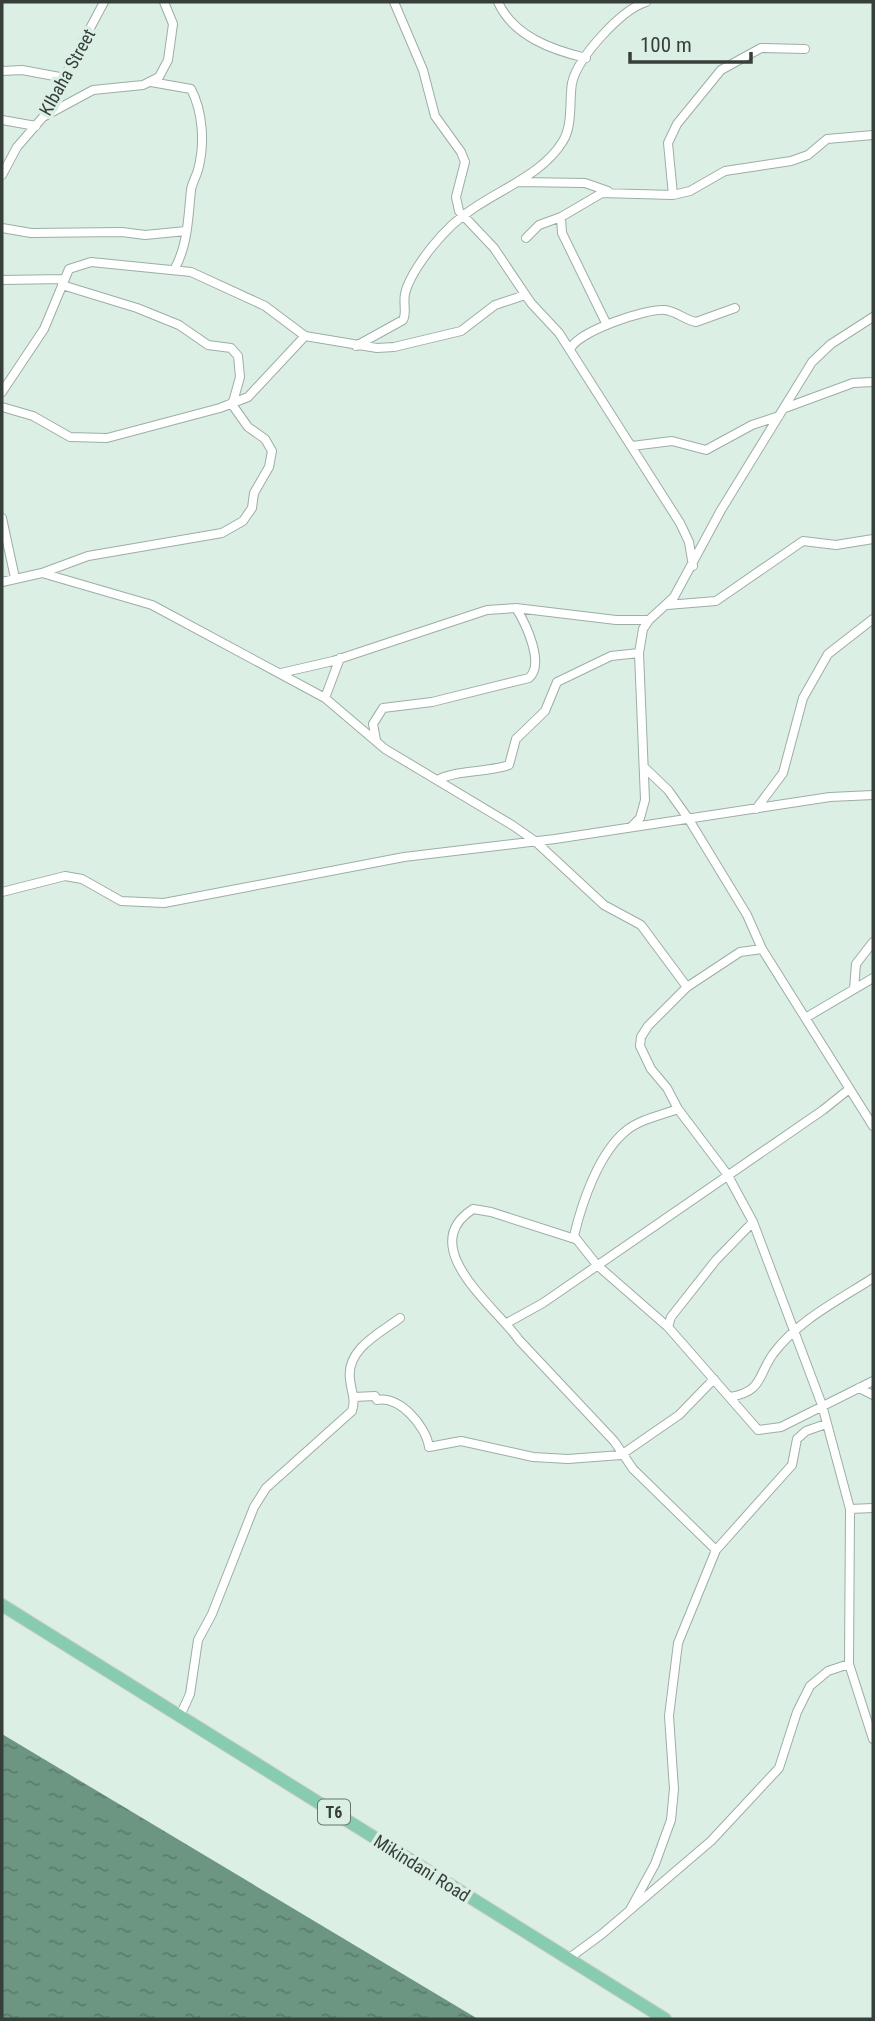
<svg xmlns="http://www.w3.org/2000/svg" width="875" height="2021" viewBox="0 0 875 2021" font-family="'Roboto Condensed',sans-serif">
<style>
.water{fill:url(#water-ripples)}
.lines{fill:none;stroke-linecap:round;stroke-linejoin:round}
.minor-casing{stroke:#9caea5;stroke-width:10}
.trunk-casing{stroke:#cbcdcc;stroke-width:14}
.minor{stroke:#fff;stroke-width:8}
.trunk{stroke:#87ccae;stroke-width:12}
.labels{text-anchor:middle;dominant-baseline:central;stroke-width:7;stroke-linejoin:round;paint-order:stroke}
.shield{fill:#dcefe5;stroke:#68746e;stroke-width:2}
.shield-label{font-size:16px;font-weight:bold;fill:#373f3b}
.street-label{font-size:18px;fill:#373f3b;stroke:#dcefe5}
</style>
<defs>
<pattern id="water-ripples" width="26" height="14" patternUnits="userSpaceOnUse" patternTransform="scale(1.75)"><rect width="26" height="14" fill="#6c9682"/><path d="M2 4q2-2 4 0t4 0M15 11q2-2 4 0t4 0" fill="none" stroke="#5a7c6c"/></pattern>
</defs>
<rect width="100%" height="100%" fill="#dcefe5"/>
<path class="water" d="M2,1734L478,2019H2Z"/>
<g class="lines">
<defs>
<path id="minor" d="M394,2L423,70L435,116L461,152L465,162L456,197L459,211L494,248L531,303L559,333L680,523L689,542L693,566
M498,2C513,36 552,50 586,58
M2,71L22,70L65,78
M151,82L191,89C203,112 205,144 198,170C196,177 192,183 191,190C188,219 188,245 174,270
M43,117L93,90L143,85L159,77L168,60L173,24L164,2
M2,120L36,126
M2,175L17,147L43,117L104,2
M518,182L585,183L608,191
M673,195L668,143L677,124L721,70L761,48L805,49
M561,217L562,233L607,325
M2,228L31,233L122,232L145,235L186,231
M526,238L539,225L561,217L602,193L673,195L690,191L725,171L791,161L808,155L827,139L873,135
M2,280L64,279
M62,285L137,308L179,325L208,345L231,348L238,356L240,377L233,402
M356,346L403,320C407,313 403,303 405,294C408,279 421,261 431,248C443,233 458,218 474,208C503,188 544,173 563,141C573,125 569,101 572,83C578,57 621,10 646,2
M570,350C575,332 647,308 665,310C676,311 685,320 696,322L735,308
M2,392L44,329L69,269L91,262L191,272L265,306L305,336L377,348L394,347L461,331L495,305L525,295
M2,407L33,416L70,437L107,438L220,408L248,397L305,336
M785,408L853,383L873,382
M632,446L672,441L706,450L752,425L779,416
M2,518L15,578
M42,573L88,556L222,533L243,521L252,508L254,493L269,467L272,451L265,439L248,427L231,403
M2,582L42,573L152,605L325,698L385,749L512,825L535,841L604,905L641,925L687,987
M667,605L716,601L803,541L836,545L873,539
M281,673L333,661L487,610L516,608L616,620H649
M325,698L340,658
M376,740L373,724L383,708L432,702L529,678C545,664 526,624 516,608
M644,767L668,790L688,818L747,915L762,949L873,1126
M437,780C460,769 485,773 509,765L516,739L545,711L557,682L611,656L639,653
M756,809L783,773L803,698L828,654L873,619
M632,826L640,818L645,800L639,653L643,629L649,620L674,597L721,510L812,362L831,344L873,317
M2,892L65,876L82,879L121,901L164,903L404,857L555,839L830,797L873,795
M762,949L740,952L687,987L648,1026L641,1037L640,1046L651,1069L667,1088L678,1109L727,1174L753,1222L822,1405L850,1509L849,1664L873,1739
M854,989L856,964L873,942
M807,1017L873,978
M678,1109C662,1115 641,1119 627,1130C599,1152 582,1202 574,1236L597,1265L668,1327L758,1430L781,1427L873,1381
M575,1239L491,1212L473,1209C414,1247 497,1308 519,1340L614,1441L633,1469L716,1550
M507,1323L543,1303L823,1110L848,1090
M668,1327L671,1317L716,1260L753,1222
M859,1388L873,1395
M354,1397L375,1396L377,1400C400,1396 426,1426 429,1447L461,1441L533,1457L568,1459L621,1455L679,1415L714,1379
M730,1397C763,1391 757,1377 773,1354C798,1320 839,1300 873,1278
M850,1509L873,1508
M180,1716L190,1694L198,1640L212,1614L254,1507L266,1488L352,1411C356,1399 351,1391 350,1379C346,1349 380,1333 400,1318
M630,1910L655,1864L671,1820L674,1789L669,1716L678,1643L716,1550L792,1465L797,1439L806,1431L826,1424
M568,1959L602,1934L711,1841L779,1768L797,1712L810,1686L828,1671L849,1664"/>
<path id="trunk" d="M2,1605L665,2019"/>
</defs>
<use href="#minor" class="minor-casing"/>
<use href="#trunk" class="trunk-casing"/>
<use href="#minor" class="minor"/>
<use href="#trunk" class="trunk"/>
</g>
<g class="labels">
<rect class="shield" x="318" y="1799.5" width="32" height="25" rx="5"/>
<g class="shield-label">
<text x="334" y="1812">T6</text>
</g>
<g class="street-label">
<text transform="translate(67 72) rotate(-61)">KIbaha Street</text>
<text transform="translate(422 1868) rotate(32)">Mikindani Road</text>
</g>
</g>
<rect width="875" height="2021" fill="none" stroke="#373f3b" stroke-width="7"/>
<path d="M630 52v10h121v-10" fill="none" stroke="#373f3b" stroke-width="3.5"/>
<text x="640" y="52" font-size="21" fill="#373f3b" stroke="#dcefe5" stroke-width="5" paint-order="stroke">100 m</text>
</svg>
